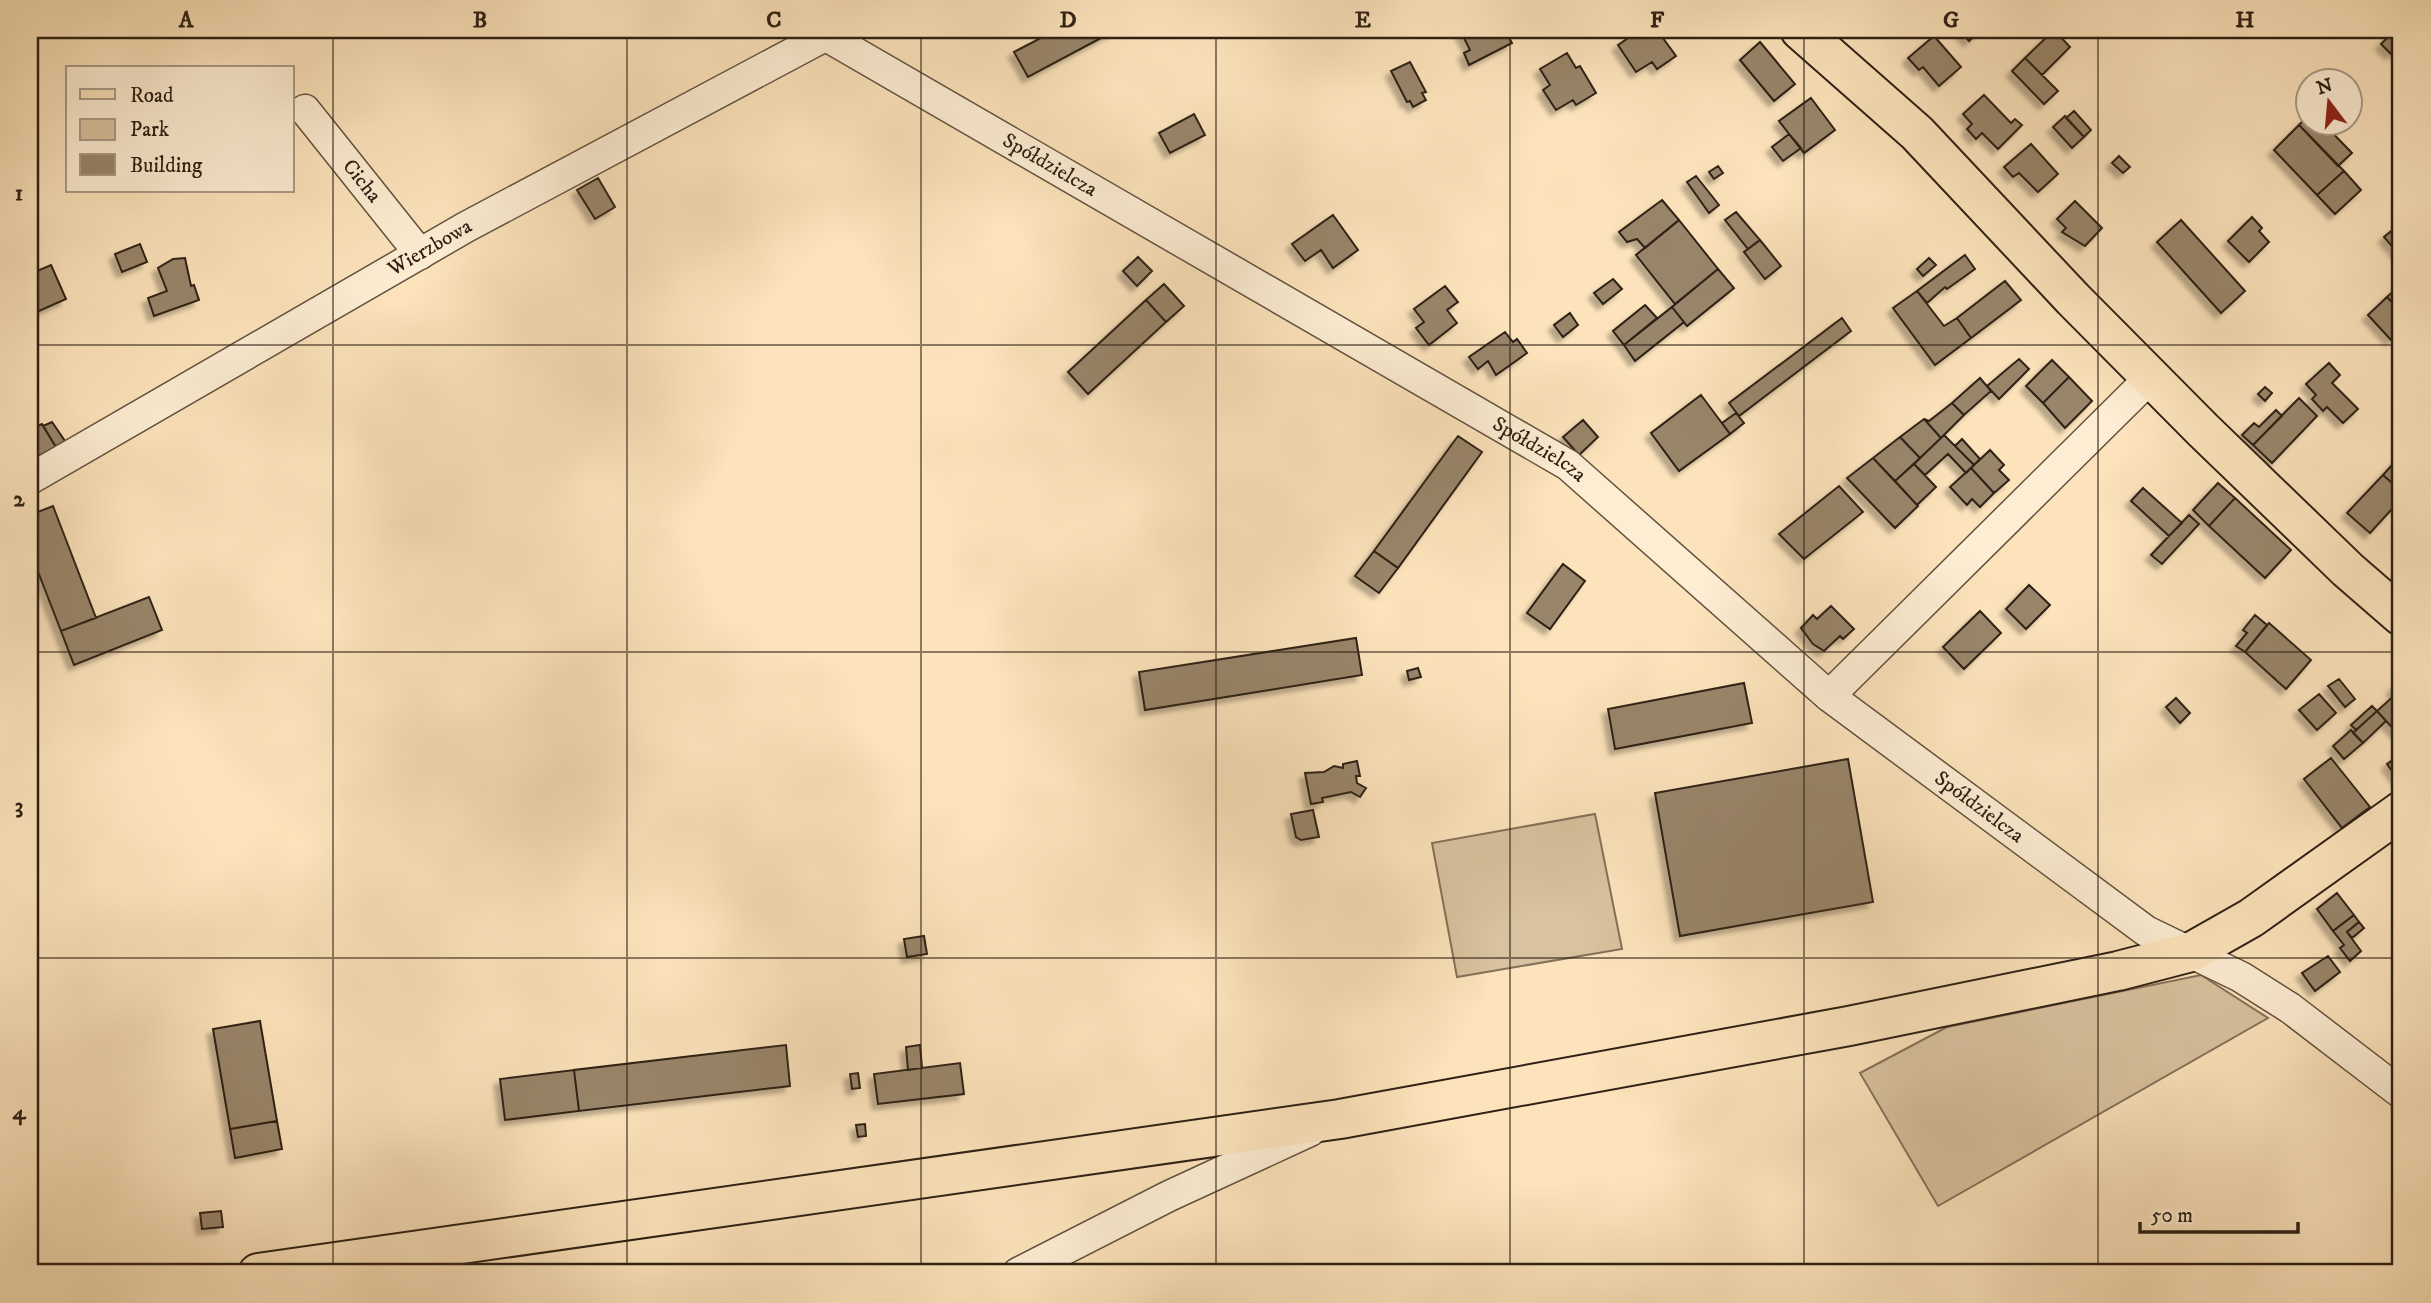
<svg xmlns="http://www.w3.org/2000/svg" width="2431" height="1303" viewBox="0 0 2431 1303" font-family="'IM FELL DW Pica',serif">
<style>
.green{fill:#d9c29f;stroke:#84715a;stroke-width:2}
.building{fill:#99856b;stroke:#2e2014;stroke-width:2;filter:url(#shadow)}
.lines{fill:none;stroke-linecap:round;stroke-linejoin:round}
.minor-casing{stroke:#62513e;stroke-width:33}
.major-casing{stroke:#2e2014;stroke-width:42}
.minor{stroke:#fdedd3;stroke-width:30}
.major{stroke:#fce3bb;stroke-width:38}
.grid{fill:none;stroke:#2e2014;stroke-width:2;stroke-opacity:0.55}
.labels{text-anchor:middle;dominant-baseline:central;stroke-width:5;stroke-linejoin:round;paint-order:stroke}
.street-label{font-size:21px;fill:#2e2014;stroke:#fdedd3}
.neatline{fill:none;stroke:#2e2014;stroke-width:2.5}
.grid-label{font-size:23px;text-anchor:middle;font-weight:bold;fill:#2e2014}
</style>
<defs>
<filter id="shadow"><feDropShadow dx="-5.5" dy="5.5" stdDeviation="2" flood-color="#0004"/></filter>
</defs>
<rect width="100%" height="100%" fill="#fce3bb"/>
<filter id="stains"><feTurbulence type="fractalNoise" baseFrequency=".00286" numOctaves="4"/><feColorMatrix values="0 0 0 0 .2 0 0 0 0 .09 0 0 0 0 .02 0 0 0 .5 -.17"/></filter>
<radialGradient id="worn" r=".72"><stop offset=".6" stop-color="#630" stop-opacity="0"/><stop offset="1" stop-color="#630" stop-opacity=".3"/></radialGradient>
<path class="green" d="M1595,814L1622,949L1457,977L1432,843Z
M2201,975L2268,1018L1938,1206L1860,1073L1947,1027Z"/>
<path class="building" d="M1056,30H1116L1028,77L1014,52Z
M1465,30H1505L1512,43L1469,65L1464,53L1470,50L1461,32Z
M1640,30H1657L1676,56L1657,69L1652,62L1636,72L1618,45Z
M1959,30H1979L1980,31L1969,41Z
M2054,30L2070,47L2042,75L2025,58Z
M2395,30H2401V56L2395,50L2391,54L2381,44Z
M1934,36L1961,67L1939,86L1923,67L1919,70L1908,58Z
M1760,42L1795,84L1774,101L1740,60Z
M1567,53L1576,68L1580,66L1596,93L1576,105L1573,100L1556,110L1543,90L1550,85L1540,69Z
M2025,58L2058,91L2044,104L2012,71Z
M1410,62L1426,92L1422,93L1426,100L1413,107L1410,101L1407,102L1391,71Z
M1984,95L2011,123L2015,119L2022,125L1998,149L1982,133L1976,139L1967,129L1972,124L1963,114Z
M1811,98L1835,130L1804,153L1779,121Z
M2074,111L2091,130L2084,137L2066,118Z
M1194,114L1205,135L1170,153L1159,133Z
M2065,116L2084,137L2072,148L2053,127Z
M2308,116V122H2322L2352,153L2338,166L2299,125Z
M2299,125L2344,171L2317,195L2274,150Z
M1789,134L1801,148L1783,161L1772,147Z
M2031,144L2058,174L2038,192L2019,173L2013,177L2004,167Z
M2119,156L2130,167L2123,173L2112,163Z
M1718,166L1723,173L1714,179L1709,172Z
M2344,171L2361,190L2335,214L2317,195Z
M1696,176L1719,205L1709,213L1687,182Z
M598,178L615,207L595,219L577,190Z
M1662,200L1679,220L1645,248L1637,239L1627,242L1619,232Z
M2075,201L2102,228L2085,246L2062,232L2066,228L2057,219Z
M1736,212L1760,240L1748,249L1725,220Z
M1333,215L1358,250L1333,268L1321,250L1305,261L1292,244Z
M2252,217L2262,228L2259,231L2269,242L2249,262L2228,241Z
M1679,220L1718,269L1675,304L1636,255Z
M2181,220L2245,291L2221,313L2157,242Z
M2401,223V257L2384,237Z
M1760,240L1781,266L1765,279L1744,252Z
M140,244L147,262L122,272L115,254Z
M1965,255L1975,269L1947,289L1945,287L1927,303L1917,291Z
M1138,257L1152,271L1137,286L1123,271Z
M185,258L191,286L194,285L199,300L154,316L148,298L167,291L158,268L173,259Z
M1929,258L1936,265L1923,276L1917,269Z
M51,265L66,299L30,315V274Z
M1718,269L1734,288L1687,326L1672,307Z
M1613,279L1622,289L1603,304L1594,293Z
M2005,281L2021,300L1971,338L1957,318Z
M1164,284L1184,306L1166,322L1146,300Z
M2401,284V312L2387,297Z
M1445,286L1458,302L1447,310L1457,323L1429,345L1416,328L1424,322L1414,309Z
M1917,291L1944,326L1957,318L1971,338L1935,365L1893,308Z
M2387,297L2401,312V330L2391,340L2368,315Z
M1146,300L1166,322L1088,394L1068,372Z
M1645,305L1657,318L1624,345L1613,331Z
M1672,307L1684,322L1635,361L1624,345Z
M1570,313L1578,325L1563,337L1554,325Z
M1842,318L1851,331L1739,416L1729,403Z
M1505,332L1513,342L1517,339L1527,353L1496,375L1488,361L1478,369L1469,357Z
M2019,359L2029,369L1999,399L1987,386Z
M2052,360L2069,377L2043,403L2026,386Z
M2329,363L2340,375L2332,383L2358,409L2343,423L2327,407L2323,411L2312,399L2316,395L2306,384Z
M2069,377L2092,401L2065,428L2043,403Z
M1980,378L1991,391L1964,415L1952,403Z
M2265,387L2272,393L2265,401L2258,394Z
M1701,395L1730,434L1679,471L1651,433Z
M2299,398L2317,416L2272,463L2253,445Z
M1952,403L1964,415L1941,438L1924,419L1929,421Z
M2276,410L2282,416L2253,445L2242,435L2254,423L2259,427Z
M1736,413L1744,423L1730,434L1722,423Z
M1924,419L1941,438L1920,458L1900,437Z
M1583,420L1598,437L1579,455L1563,437Z
M52,422L65,441L56,447L43,426Z
M42,424L56,447L30,461V429Z
M1944,435L1974,465L1966,473L1948,454L1925,475L1914,464Z
M1458,436L1482,452L1398,568L1374,551Z
M1900,437L1920,458L1895,481L1873,458Z
M1962,439L1980,459L1974,465L1955,446Z
M1990,450L2004,465L1999,470L2009,480L1994,493L1971,468Z
M2401,455V491L2383,475Z
M1873,458L1918,506L1895,528L1847,478Z
M1914,464L1936,487L1917,505L1895,481Z
M1971,468L1994,493L1980,507L1972,499L1967,505L1950,487Z
M2383,475L2401,491V499L2370,533L2347,513Z
M2218,483L2235,498L2209,526L2193,510Z
M1839,486L1863,512L1804,559L1779,534Z
M2143,488L2182,523L2169,536L2131,501Z
M2235,498L2291,550L2265,578L2209,526Z
M53,506L96,618L61,631L30,551V515Z
M2189,515L2199,524L2162,564L2151,555Z
M1374,551L1398,568L1379,593L1355,576Z
M1563,564L1585,581L1550,629L1527,613Z
M2029,585L2050,605L2026,629L2006,609Z
M149,597L162,630L74,665L61,631Z
M1831,606L1854,629L1843,639L1840,636L1824,651L1813,644L1801,628L1813,615L1817,619Z
M1980,611L2001,633L1964,669L1943,647Z
M2255,615L2267,625L2245,652L2236,646L2247,633L2243,630Z
M2269,623L2311,660L2286,689L2245,652Z
M1356,638L1362,675L1145,710L1139,672Z
M1418,668L1421,677L1409,680L1407,671Z
M2339,679L2355,699L2345,707L2328,686Z
M2400,682L2401,731L2398,734L2377,711L2396,694L2392,689Z
M1744,683L1752,723L1615,749L1608,709Z
M2319,694L2336,713L2317,730L2299,710Z
M2176,698L2190,713L2180,723L2166,707Z
M2372,706L2377,711L2356,730L2351,725Z
M2377,711L2386,721L2363,743L2353,733Z
M2351,730L2363,743L2344,759L2333,746Z
M2401,754V784L2387,764Z
M2331,758L2370,807L2342,828L2304,779Z
M1848,759L1873,902L1680,936L1655,793Z
M1357,761L1360,776H1356L1357,783L1366,788L1360,797L1351,792L1322,798L1323,802L1311,804L1305,773L1324,772L1334,766L1343,768V764Z
M1313,810L1319,837L1301,840L1296,837L1291,814Z
M2337,893L2354,915L2333,931L2317,909Z
M2354,915L2359,922L2347,932L2361,951L2350,961L2340,948L2344,945L2333,931Z
M2359,922L2364,928L2352,938L2347,932Z
M924,936L927,954L907,957L904,939Z
M2328,956L2340,972L2315,991L2302,973Z
M260,1021L277,1121L230,1129L213,1029Z
M786,1045L790,1086L579,1111L574,1070Z
M920,1045L922,1068L908,1070L906,1047Z
M960,1063L964,1094L878,1104L874,1074Z
M574,1070L579,1111L505,1120L500,1079Z
M858,1073L860,1088L852,1089L850,1074Z
M277,1121L282,1149L235,1158L230,1129Z
M865,1124L866,1136L858,1137L856,1125Z
M221,1211L223,1227L202,1229L200,1213Z"/>
<g class="lines">
<defs>
<g id="minor">
<path id="s1" d="M816,30L1568,465L1829,696L2146,931L2241,977L2290,1008L2401,1093"/>
<path id="s2" d="M305,110L420,254"/>
<path id="s3" d="M30,479L466,227L836,30"/>
<path d="M1829,696L2151,377"/>
<path d="M1018,1273L1169,1196L1310,1131"/>
</g>
<path id="major" d="M1800,30L1917,133L2073,299L2203,430L2348,570L2401,616
M258,1273L1340,1119L1849,1026L2118,971L2191,952L2251,918L2401,811"/>
</defs>
<use href="#minor" class="minor-casing"/>
<use href="#major" class="major-casing"/>
<use href="#minor" class="minor"/>
<use href="#major" class="major"/>
</g>
<path class="grid" d="M333,30V1273M627,30V1273M921,30V1273M1216,30V1273M1510,30V1273M1804,30V1273M2098,30V1273M30,345H2401M30,652H2401M30,958H2401"/>
<g class="labels">
<g class="street-label">
<text stroke="none"><textPath href="#s1" startOffset="270">Spółdzielcza</textPath></text>
<text stroke="none"><textPath href="#s2" startOffset="91">Cicha</textPath></text>
<text stroke="none"><textPath href="#s3" startOffset="462">Wierzbowa</textPath></text>
<text stroke="none"><textPath href="#s1" startOffset="836">Spółdzielcza</textPath></text>
<text stroke="none"><textPath href="#s1" startOffset="1404">Spółdzielcza</textPath></text>
</g>
</g>
<rect width="2431" height="1303" fill="none" stroke="#fce3bb" stroke-width="77"/>
<rect x="66" y="66" width="228" height="126" fill="#fdedd3" stroke="#aa9b87" stroke-width="2"/>
<rect x="80" y="89" width="35" height="10" fill="#fce3bb" stroke="#aa9b87" stroke-width="2"/>
<text x="130" y="102" font-size="21" fill="#2e2014">Road</text>
<rect x="80" y="119" width="35" height="21" fill="#d9c29f" stroke="#aa9b87" stroke-width="2"/>
<text x="130" y="136" font-size="21" fill="#2e2014">Park</text>
<rect x="80" y="154" width="35" height="21" fill="#99856b" stroke="#aa9b87" stroke-width="2"/>
<text x="130" y="172" font-size="21" fill="#2e2014">Building</text>
<g transform="translate(2329 102) rotate(344)"><circle r="33" fill="#fdedd3" stroke="#aa9b87" stroke-width="2"/>
<path d="M0-5L12 26L0 18L-12 26Z" fill="#8f2418"/>
<text y="-10" font-size="19" font-weight="bold" text-anchor="middle" fill="#2e2014">N</text>
</g>
<path d="M2140 1222v10h158v-10" fill="none" stroke="#2e2014" stroke-width="3.5"/>
<text x="2151" y="1222" font-size="21" fill="#2e2014" stroke="#fdedd3" stroke-width="5" paint-order="stroke">50 m</text>
<rect x="38" y="38" width="2354" height="1226" class="neatline"/>
<g class="grid-label">
<text x="186" y="27">A</text>
<text x="480" y="27">B</text>
<text x="774" y="27">C</text>
<text x="1068" y="27">D</text>
<text x="1363" y="27">E</text>
<text x="1657" y="27">F</text>
<text x="1951" y="27">G</text>
<text x="2245" y="27">H</text>
<text x="19" y="200">1</text>
<text x="19" y="506">2</text>
<text x="19" y="813">3</text>
<text x="19" y="1119">4</text>
</g>
<rect width="100%" height="100%" filter="url(#stains)"/>
<rect width="100%" height="100%" fill="url(#worn)"/>
</svg>
